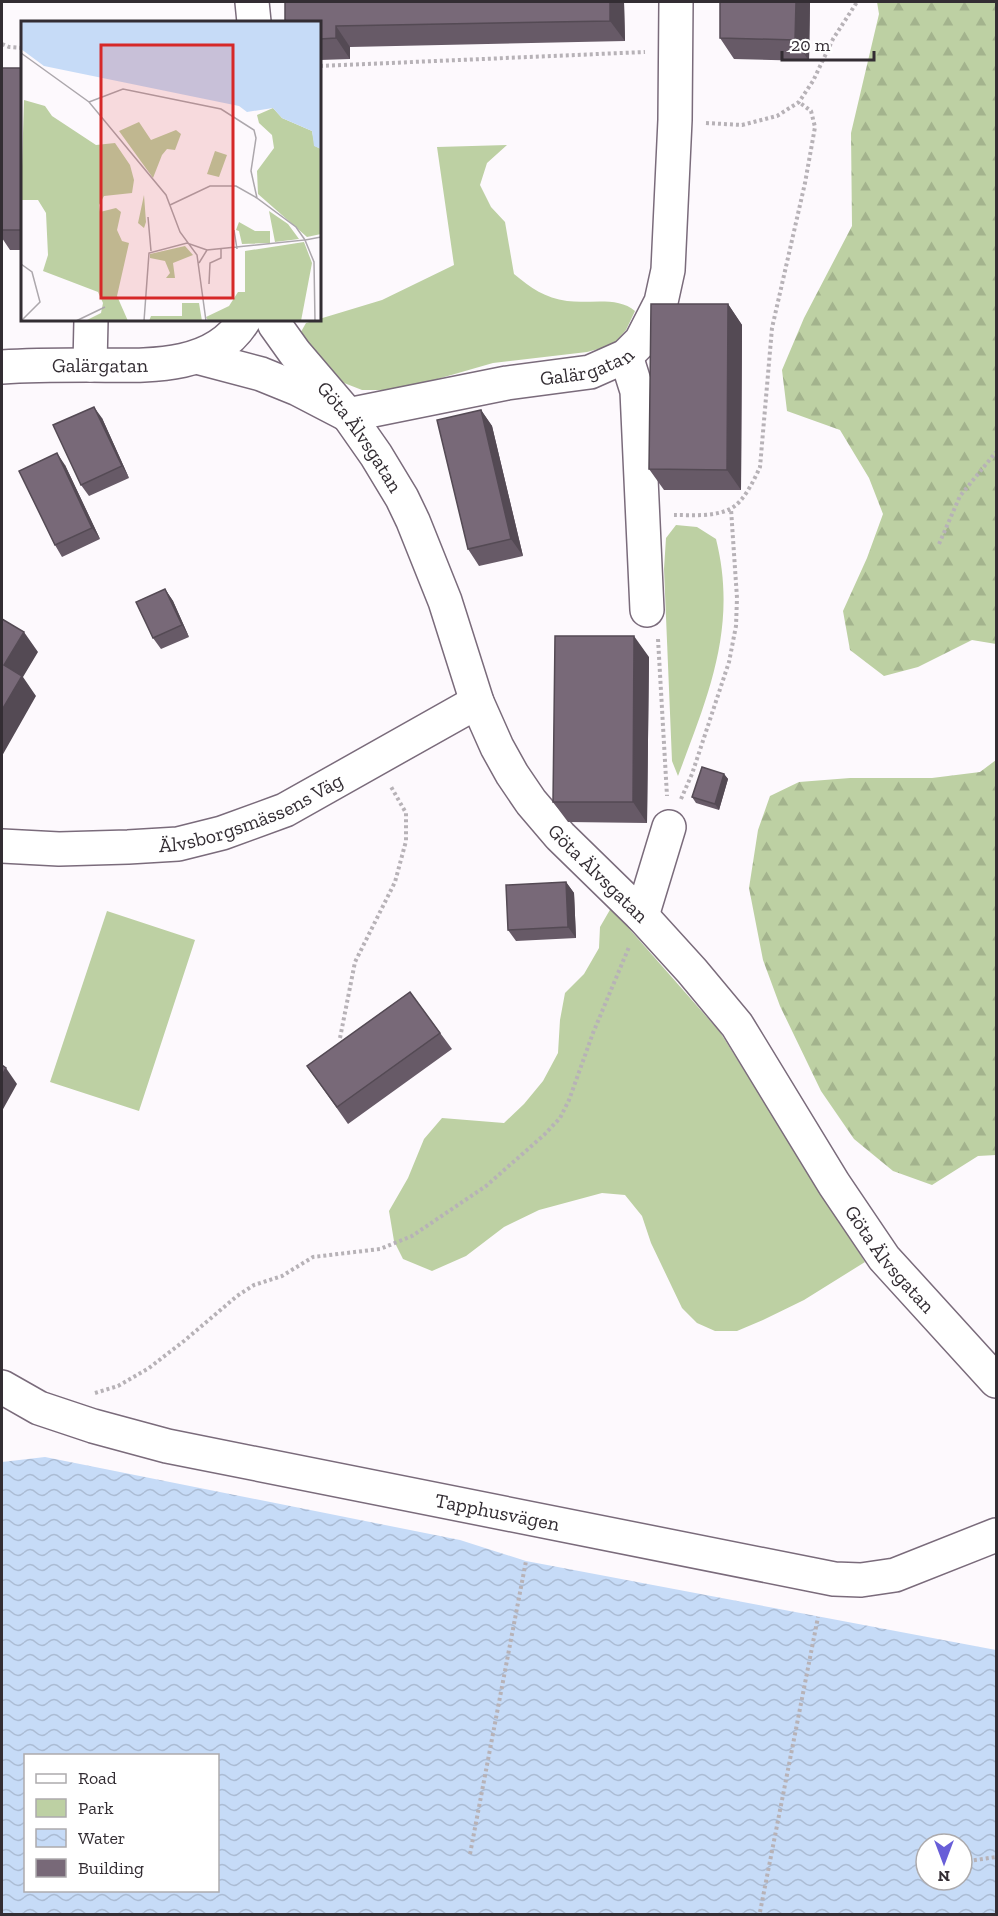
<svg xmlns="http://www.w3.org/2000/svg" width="998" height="1916" viewBox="0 0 998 1916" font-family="'Zilla Slab',serif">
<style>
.green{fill:#bdd0a3}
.forest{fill:url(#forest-firs)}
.water{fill:url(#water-waves);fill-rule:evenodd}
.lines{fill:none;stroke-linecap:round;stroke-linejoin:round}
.minor-casing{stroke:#7a6b7b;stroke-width:36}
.path{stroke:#b7b2b7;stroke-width:4;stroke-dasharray:3 3;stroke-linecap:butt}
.minor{stroke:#fff;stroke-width:33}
.wall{fill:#675a67}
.shaded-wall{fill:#544a54}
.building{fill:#786978;stroke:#544a54;stroke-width:1.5}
.labels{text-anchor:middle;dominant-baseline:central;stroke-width:6;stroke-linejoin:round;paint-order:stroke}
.street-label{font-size:20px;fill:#332d33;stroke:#fff}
.inset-road{fill:none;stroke:#aca7ac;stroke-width:1.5}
.view{fill:#d62828;fill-opacity:0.15;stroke:#d62828;stroke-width:3}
.inset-edge{fill:none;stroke:#332d33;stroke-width:3}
</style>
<defs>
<pattern id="forest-firs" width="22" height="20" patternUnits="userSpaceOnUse" patternTransform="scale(1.5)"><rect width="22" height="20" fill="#bdd0a3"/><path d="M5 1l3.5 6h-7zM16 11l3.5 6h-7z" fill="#a3b38d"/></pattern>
<pattern id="water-waves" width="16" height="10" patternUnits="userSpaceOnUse" patternTransform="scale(1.5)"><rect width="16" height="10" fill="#c6dbf7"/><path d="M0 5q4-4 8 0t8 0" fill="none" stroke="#abbcd4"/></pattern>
</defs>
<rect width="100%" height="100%" fill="#fdf9fd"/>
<path class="green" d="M507,145L487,163L480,185L491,207L505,222L514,274C531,288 545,298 567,301C590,304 618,296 635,311L626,330L613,345L587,352L493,363L413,386L387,390H362L339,381L298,337L306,323L382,300L454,265L437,147Z
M676,525L697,527L716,539C738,627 708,696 678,776L672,761L664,569L666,538Z
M611,908L720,1032L865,1262L804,1300L763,1320L737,1331H715L697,1323L682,1308L651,1243L642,1216L625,1195L602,1193L539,1210L504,1227L466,1256L432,1271L403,1259L394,1241L389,1211L408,1178L424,1139L442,1118L504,1123L524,1104L543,1081L558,1053L560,1020L565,993L584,974L599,948L600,927Z
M107,911L195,940L139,1111L50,1082Z"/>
<path class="forest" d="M877,2H996V644L972,640L918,667L884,676L850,650L843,611L867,558L883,514L869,478L840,430L787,411L782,370L804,318L852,226L851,133L879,14Z
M996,760V1155L978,1156L932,1185L893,1171L854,1139L821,1091L780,1006L763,960L749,888L758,830L770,796L799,782L850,778H932L980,772Z"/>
<path class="water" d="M45,1457L460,1540L526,1561L996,1650V1914H2V1462ZM26,1756H218V1890H26ZM926,1844H962V1880H926Z"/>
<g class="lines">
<defs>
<g id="minor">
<path d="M252,2L254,22"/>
<path id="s1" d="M273,320L275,325L295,353L348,415L376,455L402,498L413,521L445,601L477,702L497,747L512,774L531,802L560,836L642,916L692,971L737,1025L834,1184L884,1258L996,1381"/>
<path d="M626,356L637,391L647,610"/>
<path id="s2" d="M197,357L261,374L298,389L348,415L507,383L590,372L626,356L641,341L661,302L668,270L675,120L676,2"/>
<path d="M90,365L91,320"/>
<path id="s3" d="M2,367C31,365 60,365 89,365C140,365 213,372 244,320"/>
<path id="s4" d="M2,846L59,849L128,847L178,844L222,833L285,810L477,702"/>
<path d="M642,916L669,827"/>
<path id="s5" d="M2,1387L39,1408L93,1426L167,1446L834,1579L861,1580L895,1575L996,1535"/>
</g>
</defs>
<use href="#minor" class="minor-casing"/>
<path class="path" d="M2,44L9,47L22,48
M320,66L645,52
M706,123L742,125L777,116L799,102L813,81L833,39L857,2
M674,515C692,515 714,517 730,509C744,502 754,480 760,467L772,328L805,183L815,127L811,111L799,102
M939,544L960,496L996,452
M658,639L667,796
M681,799L692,774L729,662L736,626L737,598L731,509
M340,1038L355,962L395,882L406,841V813L390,785
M95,1393L118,1386L149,1368L184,1341L237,1296L254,1285L282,1276L313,1257L380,1249L412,1236L486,1186L544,1135L560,1118L569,1100L593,1033L629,947
M470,1854L526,1561
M962,1862L996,1857
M760,1912L818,1617"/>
<use href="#minor" class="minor"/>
</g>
<path class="wall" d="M624,2L625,41L350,47V59L320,60V22Z
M720,2H810L809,61L734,59L720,38Z
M22,68V250H10L2,238V83Z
M728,304L742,325L741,490H664L649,469Z
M481,410L492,426L523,556L479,566L468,549Z
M102,418L129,478L89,496L81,485Z
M65,465L100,539L62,557L55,545Z
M165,589L173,601L189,637L161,649L153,638Z
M649,657L647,823L568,822L553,802Z
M724,774L728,779L719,810L696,803L692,797Z
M566,882L574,893L576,938L516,941L508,930Z
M410,992L452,1049L348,1124L307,1066Z"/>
<path class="shaded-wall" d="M610,2H624L625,41L610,21Z
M796,2H810L809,61L795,40Z
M336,26L350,47V59L336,38Z
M728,304L742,325L741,490L727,470Z
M94,407L102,418L129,478L122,466Z
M481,410L492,426L523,556L511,539Z
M57,453L65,465L100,539L92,528Z
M165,589L173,601L189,637L182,625Z
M24,632L38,652L23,677L36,696L2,756V710L4,665Z
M634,636L649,657L647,823L633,802Z
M724,774L728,779L719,810L715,804Z
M566,882L574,893L576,938L568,927Z
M6,1068L17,1084L2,1111V1075Z"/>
<path class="building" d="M285,2H610V21L336,26V38L320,39V22H285Z
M720,2H796L795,40L720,38Z
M2,68H22V230H2Z
M651,304H728L727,470L649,469Z
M94,407L122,466L81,485L53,425Z
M481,410L511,539L468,549L437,420Z
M57,453L92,528L55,545L19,471Z
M165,589L182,625L153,638L136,602Z
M2,619L24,632L4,665L22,676L2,710Z
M555,636H634L633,802H553Z
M702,767L724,774L715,804L692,797Z
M566,882L568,927L508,930L506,885Z
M410,992L440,1033L337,1107L307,1066Z
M2,1065L6,1068L2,1075Z"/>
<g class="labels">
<g class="street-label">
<text stroke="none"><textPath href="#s2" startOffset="406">Galärgatan</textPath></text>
<text stroke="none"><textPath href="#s3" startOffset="98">Galärgatan</textPath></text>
<text stroke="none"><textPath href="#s1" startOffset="146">Göta Älvsgatan</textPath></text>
<text stroke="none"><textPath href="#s4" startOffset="255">Älvsborgsmässens Väg</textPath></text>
<text stroke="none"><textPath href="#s1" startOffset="650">Göta Älvsgatan</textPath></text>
<text stroke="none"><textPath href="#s1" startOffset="1136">Göta Älvsgatan</textPath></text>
<text stroke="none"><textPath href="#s5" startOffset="513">Tapphusvägen</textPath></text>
</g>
</g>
<g transform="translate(21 21)">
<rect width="300" height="300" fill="#fdf9fd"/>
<path d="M252,87L261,97L291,110L294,125L300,128V213L286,216L237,173L236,150L253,127L251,114L238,102L236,94ZM118,101L130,119L155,109L160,113L154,129L146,128L141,134L132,157L98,110ZM194,130L206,134L198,156L186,153ZM123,174L125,201L123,207L117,202ZM248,190L267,203L278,218L254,221ZM218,201L234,210H249V222L221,223L218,210L215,209ZM283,221L291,242L280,300H187L185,296L208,285L217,271H224V230ZM164,225L172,234L152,242L154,257H145L149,252L144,240L129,237V233ZM161,282H178L181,300H128L130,295H161Z" fill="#bdd0a3"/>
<path d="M3,79L24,85L31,95L75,124L94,122L109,144L113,159L111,172L83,175L78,184L79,191L95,187L100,191L96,209L101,220L108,222L96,275L107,300H64L80,292L82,282L77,271L22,250L27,234L25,192L17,179H0Z" fill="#bdd0a3"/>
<path d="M0,0H300V128L293,125L291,110L261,97L252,87L226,91L218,85L23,45L0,28Z" fill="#c6dbf7"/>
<path class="inset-road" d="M0,32L68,81L145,174L159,211L176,234L185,300M68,81L102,68L200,88L233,109L235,117L230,150L236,177L275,206L284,219L186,229L178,242M149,184L189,165H215L236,177M127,196L130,230M213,209L216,228M0,243L11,251L19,281L0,300M188,263L189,242L200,237V228M55,300L84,286M123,300L128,232L166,222L186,229M294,300L293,241L284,219L300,216"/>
<path class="view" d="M80,24H212V277H80Z"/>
<rect width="300" height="300" class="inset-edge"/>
</g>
<rect width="998" height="1916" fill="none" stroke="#332d33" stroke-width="6"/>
<rect x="24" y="1754" width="195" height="138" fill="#ffffff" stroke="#adabad" stroke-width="1.5"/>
<rect x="36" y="1774" width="30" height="9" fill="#ffffff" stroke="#adabad" stroke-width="1.5"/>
<text x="78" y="1784" font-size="18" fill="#332d33">Road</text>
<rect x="36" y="1799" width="30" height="18" fill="#bdd0a3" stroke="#adabad" stroke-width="1.5"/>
<text x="78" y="1814" font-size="18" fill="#332d33">Park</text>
<rect x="36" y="1829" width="30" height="18" fill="url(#water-waves)" stroke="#adabad" stroke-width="1.5"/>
<text x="78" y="1844" font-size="18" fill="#332d33">Water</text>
<rect x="36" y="1859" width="30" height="18" fill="#786978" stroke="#adabad" stroke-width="1.5"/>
<text x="78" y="1874" font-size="18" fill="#332d33">Building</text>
<g transform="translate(944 1862) rotate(180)"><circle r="28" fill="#ffffff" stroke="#adabad" stroke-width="1.5"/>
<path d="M0-4.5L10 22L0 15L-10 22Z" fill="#685ed8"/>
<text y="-9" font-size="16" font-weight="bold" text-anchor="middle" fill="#332d33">N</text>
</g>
<path d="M782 51v9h92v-9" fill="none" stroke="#332d33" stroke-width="3"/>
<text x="791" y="51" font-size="18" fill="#332d33" stroke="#ffffff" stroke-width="4.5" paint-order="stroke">20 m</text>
</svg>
